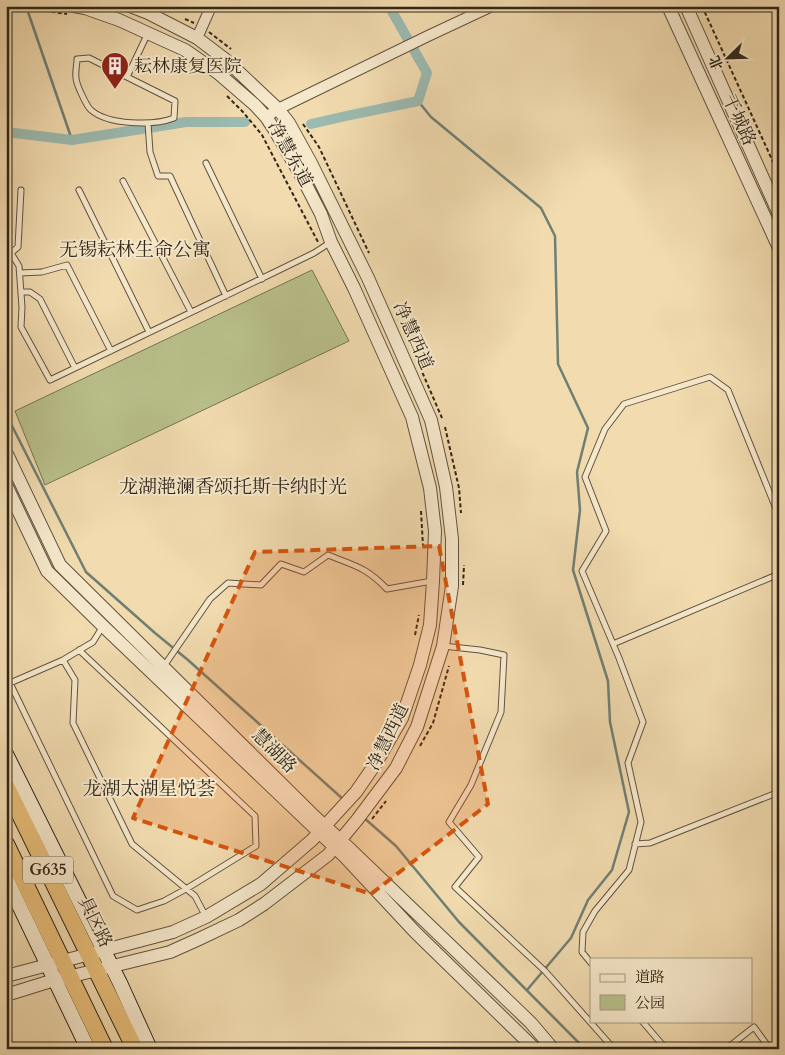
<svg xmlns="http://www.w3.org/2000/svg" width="785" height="1055" viewBox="0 0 785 1055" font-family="Cardo,'Noto Serif SC',serif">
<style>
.park{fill:#b9c08b;stroke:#747353}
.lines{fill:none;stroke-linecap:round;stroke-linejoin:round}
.stream{stroke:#707f74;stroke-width:2.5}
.canal{stroke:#9bbab0;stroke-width:10}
.service-casing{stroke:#605340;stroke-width:7}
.minor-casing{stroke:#605340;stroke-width:12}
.tertiary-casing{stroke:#605340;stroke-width:14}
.secondary-casing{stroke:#30261b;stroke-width:16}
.trunk-casing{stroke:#30261b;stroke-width:18}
.path{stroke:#30261b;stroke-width:2;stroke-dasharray:4 2.5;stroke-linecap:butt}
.service{stroke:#f6e8cb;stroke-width:5}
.minor{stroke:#f6e8cb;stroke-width:10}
.tertiary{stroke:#f6e8cb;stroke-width:12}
.secondary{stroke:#f6e8cb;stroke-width:14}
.trunk{stroke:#e8be78;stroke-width:16}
.marked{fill:#d6540e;fill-opacity:0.2;stroke:#d6540e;stroke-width:4;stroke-dasharray:10 6;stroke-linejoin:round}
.labels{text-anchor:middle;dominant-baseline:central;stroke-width:4;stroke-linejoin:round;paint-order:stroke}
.shield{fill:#f6e8cb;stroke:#6b6050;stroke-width:1}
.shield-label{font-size:16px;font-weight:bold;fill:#30261b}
.poi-label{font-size:18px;fill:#30261b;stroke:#f6e8cb;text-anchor:start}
.street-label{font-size:18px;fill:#30261b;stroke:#f6e8cb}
.neighbourhood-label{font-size:19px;fill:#30261b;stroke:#f6e8cb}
</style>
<rect width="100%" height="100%" fill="#f1dbaf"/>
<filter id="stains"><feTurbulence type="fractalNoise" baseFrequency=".004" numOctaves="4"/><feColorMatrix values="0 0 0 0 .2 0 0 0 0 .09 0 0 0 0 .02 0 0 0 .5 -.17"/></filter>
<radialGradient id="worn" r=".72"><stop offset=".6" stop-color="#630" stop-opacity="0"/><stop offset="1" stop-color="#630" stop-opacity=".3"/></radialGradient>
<path class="park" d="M312,270L349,341L45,485L15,411Z"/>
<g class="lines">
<path class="stream" d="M26,6L72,140
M418,101L431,117L541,208L555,236L558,364L588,428L577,472L580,510L573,570L608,681L610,722L629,812L612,870L588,900L571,938L527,990
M6,414L86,572L155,633L188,660L344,800
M363,817L396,846L459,922L585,1049"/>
<path class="canal" d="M311,124L346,116L418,101L427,73L389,6
M6,132L72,140L186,122H245"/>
<defs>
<path id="service" d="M89,58L175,101L174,118C153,126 108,125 91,110C87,107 76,84 76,78C75,72 77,65 77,59Z
M127,77L147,35
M148,123L150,152L158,176H170L226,296
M206,163L262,279
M123,181L191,312
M79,190L149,332
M11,253L18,247L21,190
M6,254L11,253L19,266L22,307L21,327L50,380L273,273L314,253L331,242
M20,273L42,272L67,265L111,351
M21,292H30L40,299L75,368
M103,626L93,642L63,660L75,680L73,723L132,844L195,896L206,917
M613,644L779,574
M443,646L480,650L504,655L501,712L471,785L449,822L479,857L455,887L545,971L614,1049
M63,660L10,683L113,896L137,910L164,901L186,889L256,846L255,816L79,650
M164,666L210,599L228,583L261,585L281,564L304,572L328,555C355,566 366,567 387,589L432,581
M635,844L650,843L779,792
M591,963L582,952L583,932L595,911L629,870L641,822L628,763L643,722L619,658L582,571L606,531L585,477L605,429L624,404L710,377L728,390L779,516
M642,1021L666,1049
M726,1049L754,1027L770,1049"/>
<path id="minor" d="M197,38L209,11V6
M266,117L278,109L428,36L492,6"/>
<path id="tertiary" d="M668,6L779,248
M686,6L779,214
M6,452L60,565L315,817L351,850L531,1023L553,1049
M6,485L47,571L103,626L345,857L415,932L535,1049
M6,976L173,932L206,917L261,884L312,840L356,792L376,763L402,718L420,665L430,625L433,581L435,531L430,488L412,417L354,288L331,242L321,214L302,177L274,129L266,117L255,105L218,73L185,50L119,20L85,8L74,6
M6,995L48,982L170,952L199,939L239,920L264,904L328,855L357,820L396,768L417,727L443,646L452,586V539L446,487L431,420L368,278L311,163L289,123L278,109L226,60L197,38L148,13L130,6"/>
<path id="secondary" d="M6,754L120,983L150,1049
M6,878L88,1049"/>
<path id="trunk" d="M6,786L135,1049
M6,844L105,1049"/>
</defs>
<use href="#service" class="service-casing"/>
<use href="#minor" class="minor-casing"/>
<use href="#tertiary" class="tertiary-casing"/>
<use href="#secondary" class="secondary-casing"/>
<use href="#trunk" class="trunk-casing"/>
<path class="path" d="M702,6L779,175
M6,8L32,9L67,14
M185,19L194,23
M209,32L231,49
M227,96L243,112L262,135L318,242
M303,124L319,147L369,253
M407,337L442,418
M445,427L459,488L461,513
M421,511L423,546
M463,585L464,565
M415,635L419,615
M420,746L433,723L449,666
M372,819L386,801"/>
<use href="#service" class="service"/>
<use href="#minor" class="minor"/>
<use href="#tertiary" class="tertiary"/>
<use href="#secondary" class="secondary"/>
<use href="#trunk" class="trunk"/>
</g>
<path class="marked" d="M439,546L488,804L371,894L133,818L255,552Z"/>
<defs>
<symbol id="building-pin" viewBox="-11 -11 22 30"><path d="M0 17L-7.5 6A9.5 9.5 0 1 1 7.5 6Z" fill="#8f2418" stroke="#f6e8cb"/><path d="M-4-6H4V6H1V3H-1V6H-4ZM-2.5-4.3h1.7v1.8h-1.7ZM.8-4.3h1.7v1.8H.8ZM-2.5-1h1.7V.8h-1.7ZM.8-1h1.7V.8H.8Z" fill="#fff"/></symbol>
</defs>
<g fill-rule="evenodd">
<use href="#building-pin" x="99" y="50" width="32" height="43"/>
</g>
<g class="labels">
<rect class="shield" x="23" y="856.5" width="50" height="27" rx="4"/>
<g class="shield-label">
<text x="48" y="870">G635</text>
</g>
<g class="poi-label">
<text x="134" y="66">耘林康复医院</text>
</g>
<g class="street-label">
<text transform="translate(739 120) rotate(65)">干城路</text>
<text transform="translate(290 154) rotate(61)">净慧东道</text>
<text transform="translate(413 336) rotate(66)">净慧西道</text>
<text transform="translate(388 737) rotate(-64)">净慧西道</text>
<text transform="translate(274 751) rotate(45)">慧湖路</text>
<text transform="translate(95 922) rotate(64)">具区路</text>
</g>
<g class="neighbourhood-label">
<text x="135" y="250">无锡耘林生命公寓</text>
<text x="233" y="487">龙湖滟澜香颂托斯卡纳时光</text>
<text x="149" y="789">龙湖太湖星悦荟</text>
</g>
</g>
<rect width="785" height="1055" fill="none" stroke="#f1dbaf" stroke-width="25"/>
<rect x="8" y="8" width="770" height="1040" fill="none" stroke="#30261b" stroke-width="2.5"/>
<rect x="12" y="12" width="760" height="1030" fill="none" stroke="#30261b"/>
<rect x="590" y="958" width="162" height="65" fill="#f6e8cb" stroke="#a79a85"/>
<rect x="600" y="974" width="25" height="8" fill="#f6e8cb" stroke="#a79a85"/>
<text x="635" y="982" font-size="15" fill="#30261b">道路</text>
<rect x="600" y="995" width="25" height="15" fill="#b9c08b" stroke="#a79a85"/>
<text x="635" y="1008" font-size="15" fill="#30261b">公园</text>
<g transform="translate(728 58) rotate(247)" stroke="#f6e8cb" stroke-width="4" paint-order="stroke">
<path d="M0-4L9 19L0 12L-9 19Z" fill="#30261b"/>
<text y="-8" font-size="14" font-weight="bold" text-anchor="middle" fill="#30261b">北</text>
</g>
<rect width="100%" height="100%" filter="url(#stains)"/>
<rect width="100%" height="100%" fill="url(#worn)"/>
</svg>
